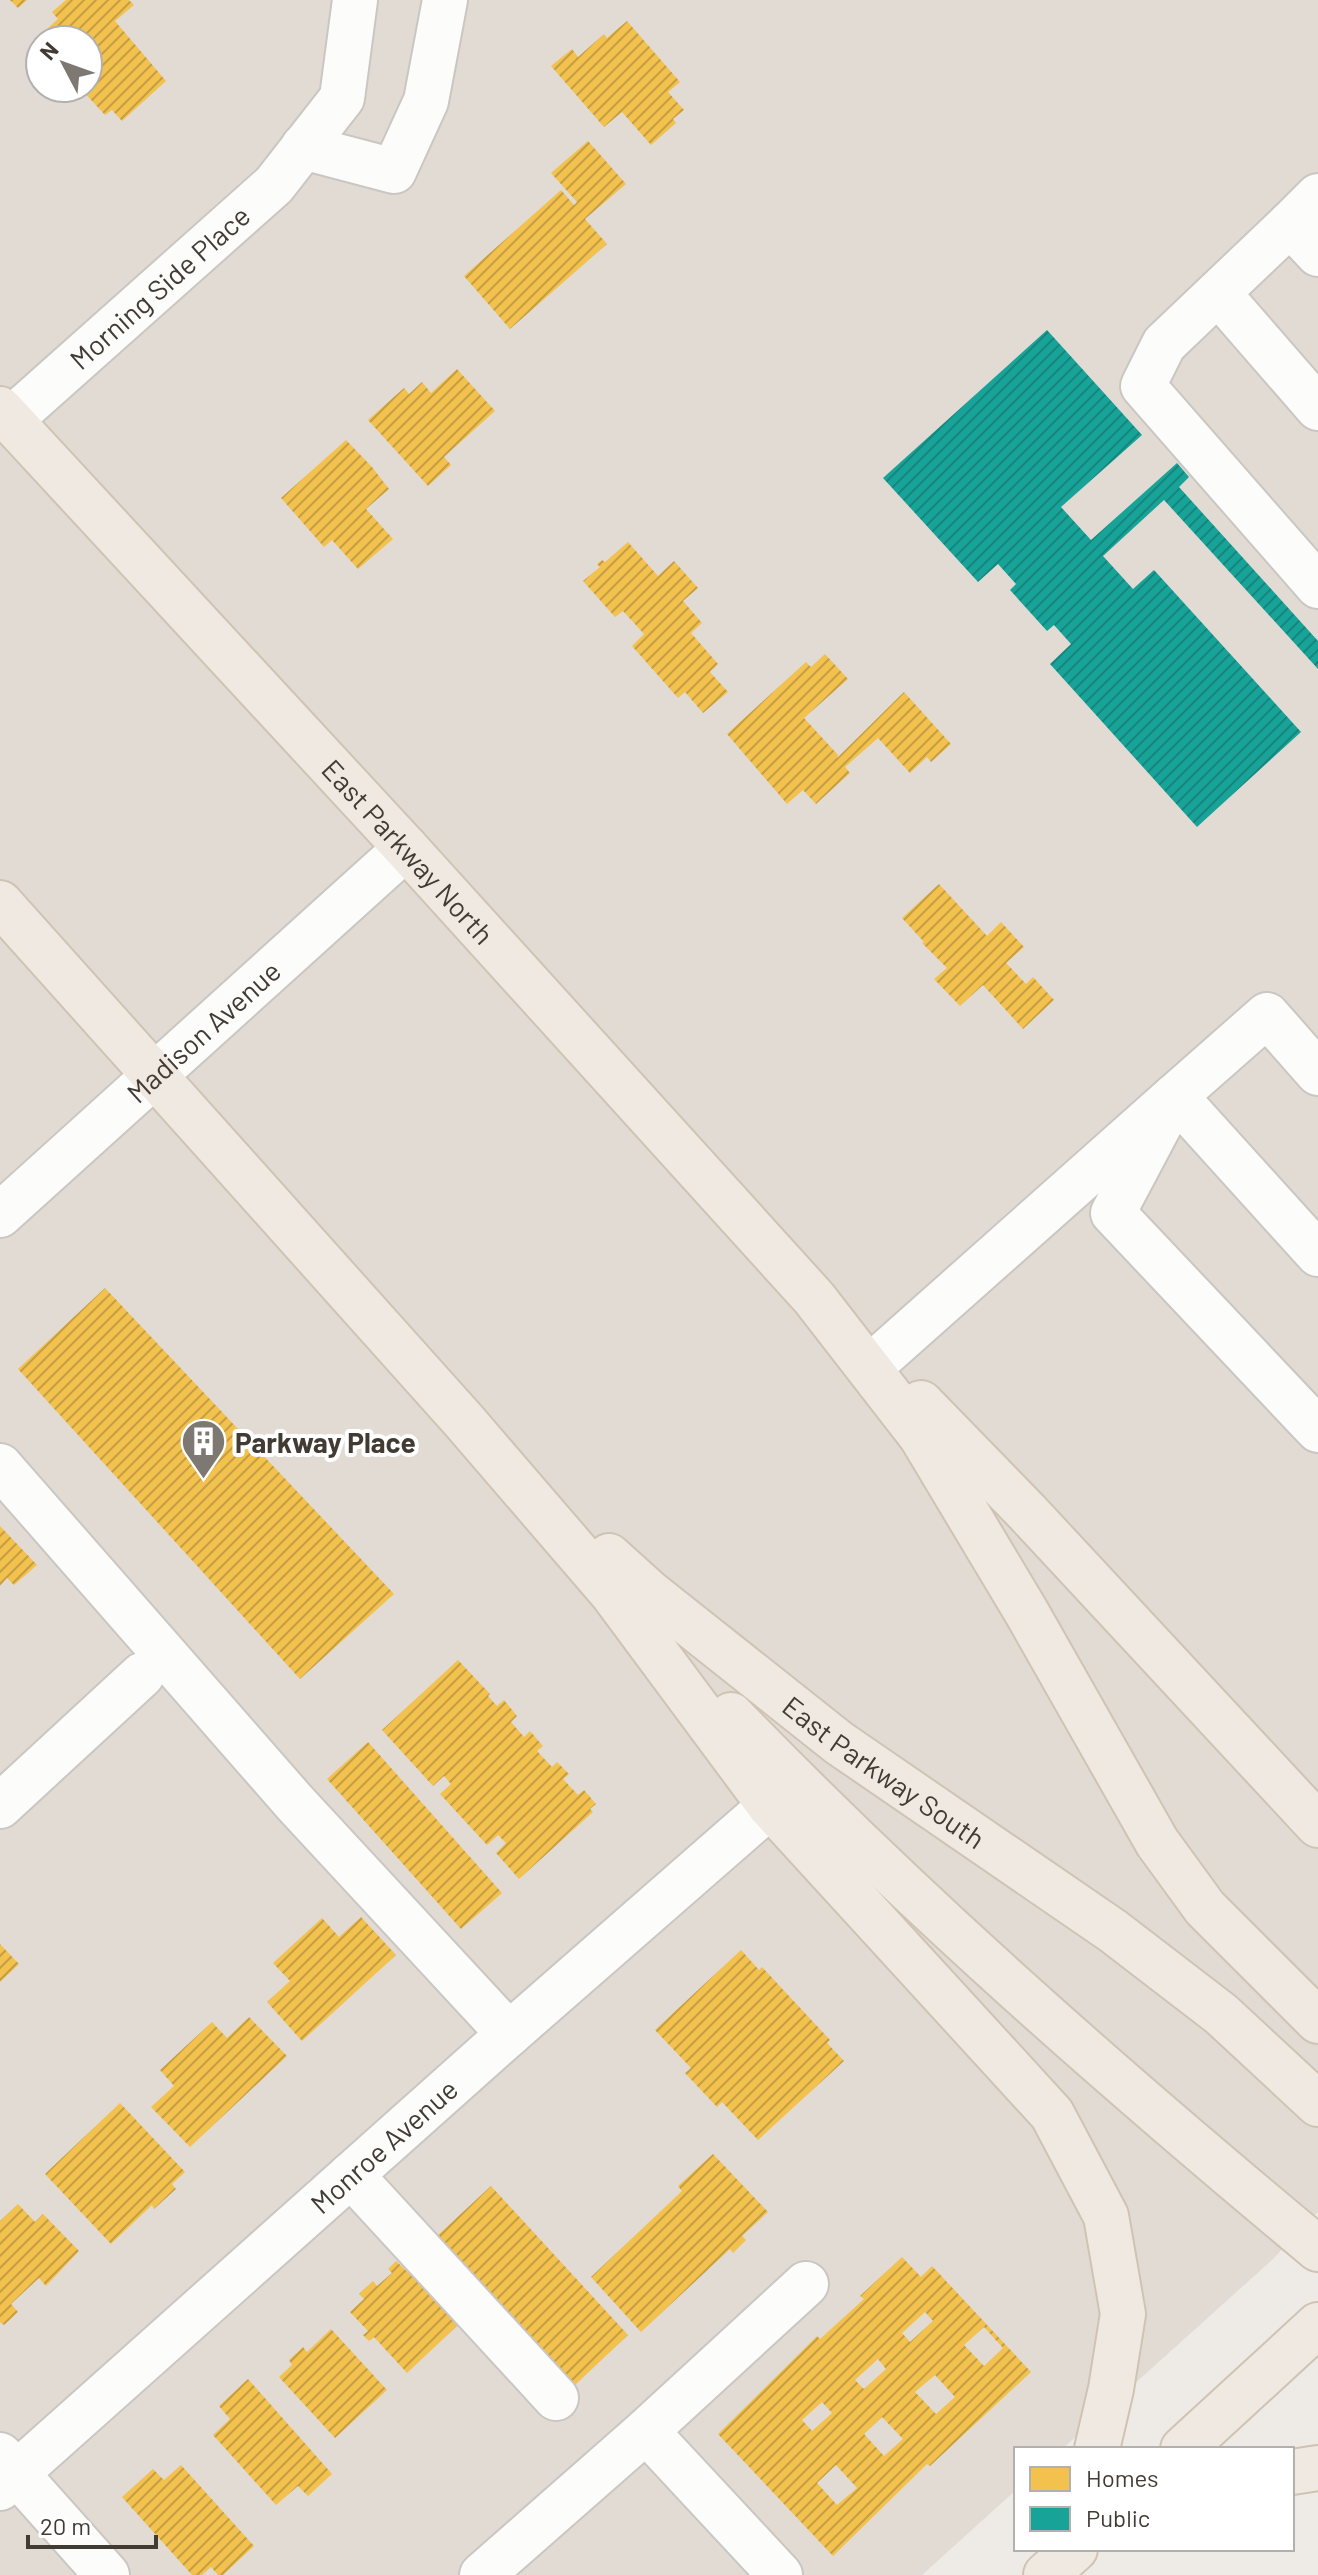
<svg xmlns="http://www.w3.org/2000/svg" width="1318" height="2575" viewBox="0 0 1318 2575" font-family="Barlow,sans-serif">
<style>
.residential{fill:#e1dbd4;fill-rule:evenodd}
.homes{fill:url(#homes-hatch);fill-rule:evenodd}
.public{fill:url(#public-hatch)}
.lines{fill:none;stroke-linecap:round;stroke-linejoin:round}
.minor-casing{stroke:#cac6c2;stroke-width:48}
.major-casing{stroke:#cfc3b4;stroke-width:48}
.minor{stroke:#fcfcfb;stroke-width:44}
.major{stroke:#f0e9e2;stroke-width:44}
.labels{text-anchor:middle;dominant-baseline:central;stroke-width:8;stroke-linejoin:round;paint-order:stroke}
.street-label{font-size:28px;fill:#423b34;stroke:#fff}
.poi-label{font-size:28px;font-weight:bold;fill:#423b34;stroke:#fff;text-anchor:start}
</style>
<defs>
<pattern id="homes-hatch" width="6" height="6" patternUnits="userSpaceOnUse" patternTransform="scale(2)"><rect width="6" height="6" fill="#f2c14e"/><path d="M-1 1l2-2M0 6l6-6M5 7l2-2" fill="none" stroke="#c69e42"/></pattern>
<pattern id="public-hatch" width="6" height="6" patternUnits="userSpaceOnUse" patternTransform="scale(2)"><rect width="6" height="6" fill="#17a398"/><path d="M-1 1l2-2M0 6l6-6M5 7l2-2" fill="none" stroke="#16867d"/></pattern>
</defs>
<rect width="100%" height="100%" fill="#eeeae6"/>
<path class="residential" d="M0,0H1318V2212L1272,2260L1062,2449H1016V2490L922,2575H0ZM40,40H88V88H40Z"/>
<path class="homes" d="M10,0H27L18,8Z
M66,0H129L134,5L115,21L166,81L122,121L112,110L105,115L80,88H88V40H40V45L35,40L58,19L52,12Z
M627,21L680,82L668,92L684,110L673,119L676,123L651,145L622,112L604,127L551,66L572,49L578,57L604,34L607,38Z
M588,141L626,184L585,219L607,244L510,329L464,276L561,190L574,205L577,202L551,173Z
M457,369L495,411L444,457L451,465L428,486L368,420L404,388L409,394L422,382L431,393Z
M346,440L372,467L389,489L366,509L393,539L358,569L332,540L324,547L281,498Z
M628,542L658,576L674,561L698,588L683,601L702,623L691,633L718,664L710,672L728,692L703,713L685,692L678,698L632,646L644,634L623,611L615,617L583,581L600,567L597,564L602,560L605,562Z
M825,654L848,679L804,718L838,755L837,758L904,692L951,744L931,762L927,757L910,773L878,738L845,767L850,773L816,804L803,790L787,804L727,734L806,662L811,667Z
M939,884L987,936L1001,922L1024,947L1006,963L1026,984L1033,977L1054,1000L1023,1029L983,985L960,1006L934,979L947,968L922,943L924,942L902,918Z
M105,1288L394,1594L300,1679L18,1369Z
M0,1526L37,1565L14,1585L7,1578L0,1586Z
M458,1660L490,1694L488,1696L497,1706L504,1700L517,1716L511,1722L524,1737L530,1731L543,1746L537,1751L552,1767L557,1762L569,1774L563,1779L578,1795L584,1790L596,1804L590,1809L593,1812L519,1879L496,1853L506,1843L498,1835L487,1845L440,1794L451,1784L444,1776L433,1786L382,1730Z
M368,1742L502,1893L461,1929L327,1779Z
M361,1917L396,1955L302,2041L267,2002L290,1981L273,1963L322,1918L339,1937Z
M0,1944L19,1964L0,1982Z
M741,1950L759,1970L762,1967L830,2040L827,2043L844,2061L758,2140L722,2102L717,2107L685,2073L691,2068L655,2030Z
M249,2017L287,2056L190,2147L151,2107L174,2086L160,2070L212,2022L227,2038Z
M120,2103L185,2172L172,2184L176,2189L154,2209L152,2205L111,2244L45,2174Z
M713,2154L768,2212L742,2236L746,2240L733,2253L730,2249L641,2332L591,2277L682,2191L678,2186Z
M491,2186L628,2335L575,2385L437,2236Z
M18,2204L35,2222L43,2214L79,2251L46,2286L39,2278L11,2304L18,2312L4,2325L0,2322V2221Z
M902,2257L921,2277L932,2266L1031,2372L930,2466L927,2464L833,2556L718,2434L817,2336L820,2339L864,2299L860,2296ZM925,2312L933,2321L910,2342L902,2333ZM984,2327L1003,2348L984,2366L964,2345ZM878,2359L886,2369L864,2389L855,2380ZM935,2375L955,2397L936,2414L915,2392ZM822,2402L832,2413L812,2431L802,2420ZM882,2417L903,2439L884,2456L864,2434ZM836,2465L857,2488L837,2505L817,2483Z
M396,2261L420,2284L424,2280L429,2285L424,2289L458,2325L407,2373L374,2337L369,2341L363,2335L368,2331L350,2312L364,2299L359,2294L373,2281L377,2286L392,2273L388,2269Z
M331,2329L387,2390L335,2438L279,2377L292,2365L289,2360L303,2347L307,2352Z
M248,2379L332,2474L308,2496L298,2486L276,2505L213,2435L230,2419L219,2406Z
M181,2465L254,2546L223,2575H218L211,2567L202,2575H192L122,2497L153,2469L164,2480Z"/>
<path class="public" d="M1047,330L1142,435L1061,507L1091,540L1177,463L1189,477L1179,487L1318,641V669L1164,500L1103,556L1133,589L1154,570L1301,732L1197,827L1050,664L1071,644L1054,625L1047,631L1010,590L1016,584L998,564L978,582L883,478Z"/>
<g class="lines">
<defs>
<g id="minor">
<path d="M303,147L394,171L426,101L445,0"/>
<path d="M1318,196L1290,224L1318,254"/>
<path d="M1290,224L1164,344L1143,386L1318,586"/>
<path d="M1218,293L1318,408"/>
<path id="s1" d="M10,420L274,185L342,98L355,0"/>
<path d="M1318,1073L1267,1015L1175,1096L1318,1254"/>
<path id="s2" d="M0,1215L406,848"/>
<path d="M879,1359L1175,1096L1113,1213L1318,1430"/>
<path d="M0,1466L295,1803L509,2034"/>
<path d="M0,1806L142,1675"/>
<path d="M351,2175L556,2398"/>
<path d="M646,2431L780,2575"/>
<path d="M0,2455L107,2575"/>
<path id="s3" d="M0,2488L509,2034L770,1806"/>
<path d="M482,2575L646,2431L806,2284"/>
</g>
<g id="major">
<path id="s4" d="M0,409L406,848L814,1298L921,1436L1027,1613L1157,1842L1205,1908L1318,2021"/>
<path d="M0,903L464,1421L612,1593L770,1806L1052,2114L1106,2216L1123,2314L1111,2389L1097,2449"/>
<path d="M921,1403L1027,1512L1318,1825"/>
<path id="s5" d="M609,1556L650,1593L839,1743L1113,1931L1221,2014L1318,2104"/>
<path d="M731,1715C915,1905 1115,2080 1318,2249"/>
<path d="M1183,2449L1318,2325"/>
<path d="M1292,2472L1318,2468"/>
<path d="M1046,2575L1075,2549"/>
</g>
</defs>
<use href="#minor" class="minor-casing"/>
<use href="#major" class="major-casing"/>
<use href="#minor" class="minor"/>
<use href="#major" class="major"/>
</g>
<defs>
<symbol id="building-pin" viewBox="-11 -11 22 30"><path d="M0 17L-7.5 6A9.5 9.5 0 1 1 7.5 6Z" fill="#7e7872" stroke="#fff"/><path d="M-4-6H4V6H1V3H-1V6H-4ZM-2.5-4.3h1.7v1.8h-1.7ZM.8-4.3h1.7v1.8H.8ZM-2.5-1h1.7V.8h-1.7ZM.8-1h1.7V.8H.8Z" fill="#fff"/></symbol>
</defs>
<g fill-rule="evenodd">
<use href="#building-pin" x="178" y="1416" width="51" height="69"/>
</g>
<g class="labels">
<g class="street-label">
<text stroke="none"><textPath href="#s1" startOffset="200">Morning Side Place</textPath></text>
<text stroke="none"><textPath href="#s4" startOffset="602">East Parkway North</textPath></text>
<text stroke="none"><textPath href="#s2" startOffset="274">Madison Avenue</textPath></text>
<text stroke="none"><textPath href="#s5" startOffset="350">East Parkway South</textPath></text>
<text stroke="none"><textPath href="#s3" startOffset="514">Monroe Avenue</textPath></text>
</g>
<g class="poi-label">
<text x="235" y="1442">Parkway Place</text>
</g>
</g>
<rect x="1014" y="2447" width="280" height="104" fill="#ffffff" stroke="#b3b1ae" stroke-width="2"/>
<rect x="1030" y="2467" width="40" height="24" fill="#f2c14e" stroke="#b3b1ae" stroke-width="2"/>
<text x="1086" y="2487" font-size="24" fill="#423b34">Homes</text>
<rect x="1030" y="2507" width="40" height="24" fill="#17a398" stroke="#b3b1ae" stroke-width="2"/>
<text x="1086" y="2527" font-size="24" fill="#423b34">Public</text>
<g transform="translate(64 64) rotate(311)"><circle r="38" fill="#ffffff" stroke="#b3b1ae" stroke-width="2"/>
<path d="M0-6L14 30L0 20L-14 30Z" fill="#7e7872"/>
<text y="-12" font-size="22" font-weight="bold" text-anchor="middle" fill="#423b34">N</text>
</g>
<path d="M28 2535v12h128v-12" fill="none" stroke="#423b34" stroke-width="4"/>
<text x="40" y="2535" font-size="24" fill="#423b34" stroke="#ffffff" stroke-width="6" paint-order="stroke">20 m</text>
</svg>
